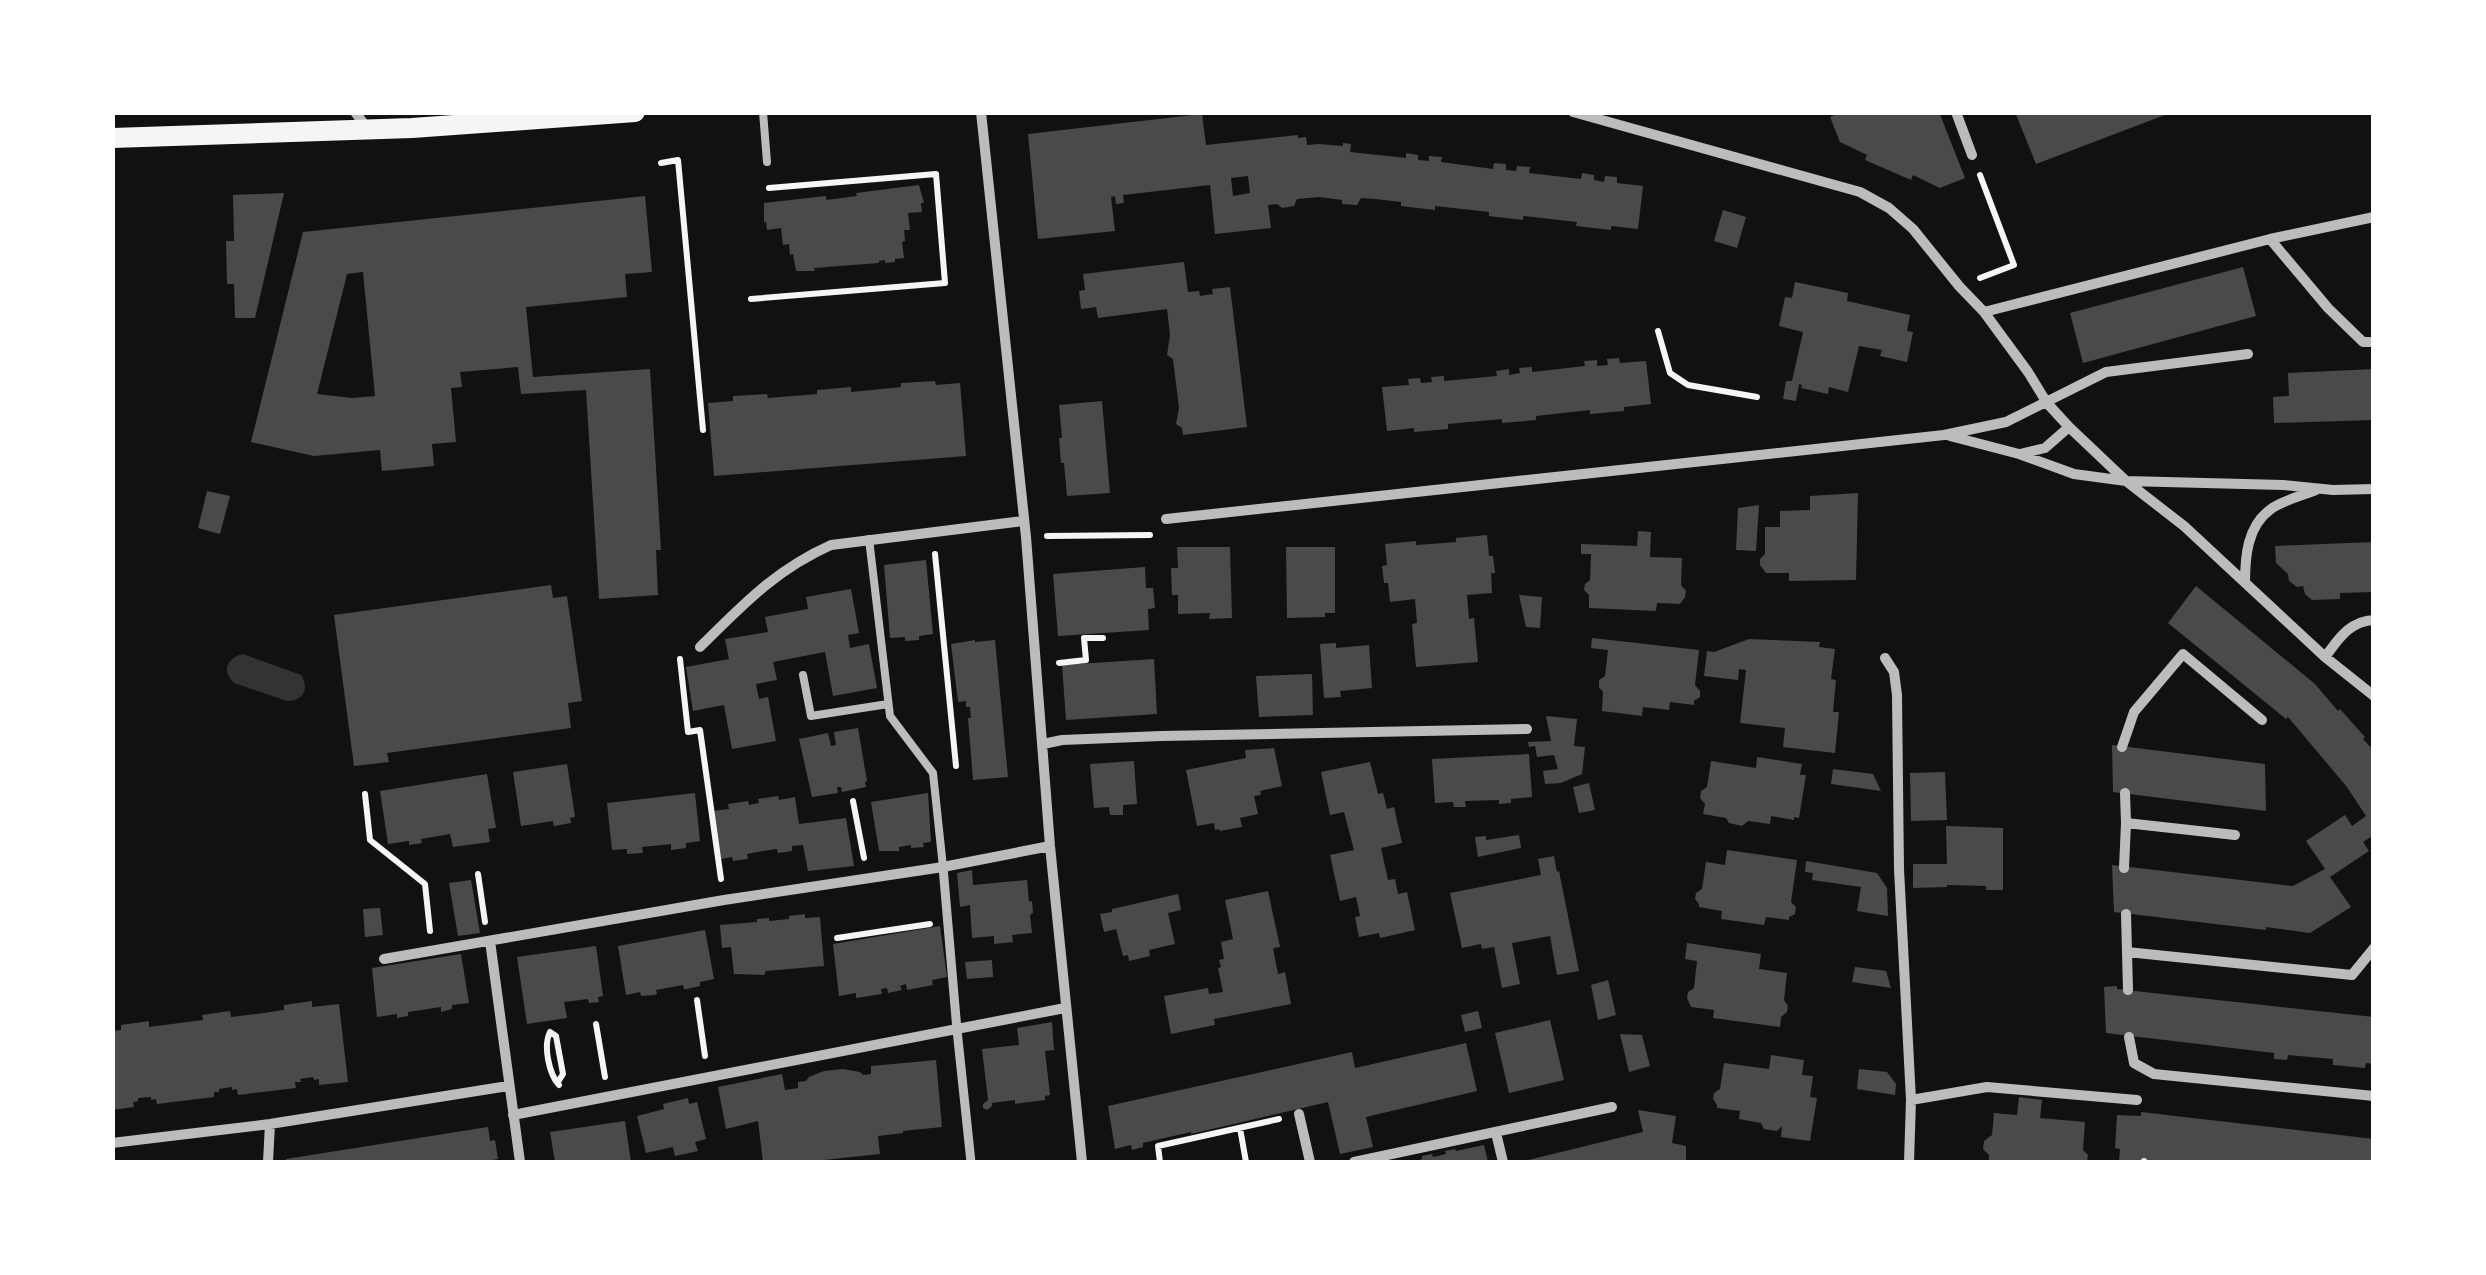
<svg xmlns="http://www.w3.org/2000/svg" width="2486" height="1275" viewBox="0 0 2486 1275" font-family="'IBM Plex Serif',serif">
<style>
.water{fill:#333}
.building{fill:#4a4a4a;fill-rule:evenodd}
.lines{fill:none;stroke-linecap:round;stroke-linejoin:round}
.path{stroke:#f5f5f5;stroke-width:6}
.service{stroke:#bcbcbc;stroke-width:8}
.pedestrian{stroke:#bcbcbc;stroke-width:9}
.minor{stroke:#bcbcbc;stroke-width:10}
.secondary{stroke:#f5f5f5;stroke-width:20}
</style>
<rect width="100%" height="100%" fill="#111"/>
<path class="water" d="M243,654L301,675C310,689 303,701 287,701L234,683C221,671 227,658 243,654Z"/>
<path class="building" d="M1842,112H1939L1965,178L1940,188L1913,175L1911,180L1865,160L1867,155L1840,142L1830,117Z
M2015,112H2170V113L2036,164Z
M1202,114L1206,145L1298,135V138L1306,137L1307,145L1319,144L1343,146V143L1351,144L1350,152L1406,158V153L1418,155V160L1429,161V156L1442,157L1441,162L1493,169L1494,163L1506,164V170L1516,171L1517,166L1530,167L1529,173L1581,179L1582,173L1594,175V180L1604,182L1605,176L1617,177V183L1643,186L1638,229L1611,226V230L1576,226L1577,222L1523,216V220L1489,216V212L1435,206V210L1401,206V202L1375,199L1361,198L1357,205L1342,204V200L1319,197L1297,199L1294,206L1282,208L1277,204L1268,205L1271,228L1215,234L1210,185L1123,195L1124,203L1116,204L1115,196L1111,197L1115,231L1038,239L1028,134ZM1248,176L1250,193L1233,196L1231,178Z
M919,185L924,203H921L922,212L908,213L910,230H904L905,241L902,242L904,258L895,259V262L885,263V260L879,261V263L814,268L815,271H796L793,254L790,255L789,244L783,245L781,228L767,230L766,222H764V203L826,196V200L857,196L856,193Z
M284,193L255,318H235L234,284H227L226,241H234L233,195Z
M645,196L652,272L625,274L627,297L526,307L533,377L650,369L661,550H656L658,595L599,599L586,390L521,394L518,367L460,372L462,387L451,388L456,442L432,444L434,466L382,471L380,450L314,456L251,442L303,232ZM363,272L375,396L352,398L317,394L347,274Z
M1723,210L1746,217L1737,248L1714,241Z
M1184,262L1188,292L1199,291L1200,296L1213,294L1212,289L1230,287L1247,427L1183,435L1182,428L1176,424L1179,408L1173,359L1167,355L1170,335L1167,309L1098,318L1096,307L1081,309L1079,291L1085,290L1083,274Z
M2243,267L2256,316L2083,363L2070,313Z
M1795,282L1848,293L1847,301L1910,315L1907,331L1913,332L1907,362L1880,356L1882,350L1859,346L1848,392L1829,387L1828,394L1801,388L1802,385L1799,384L1796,401L1783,399L1786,381H1792L1803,332L1779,326L1785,297L1792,298Z
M1619,358L1620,363L1646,361L1651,404L1624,407V411L1590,414V410L1536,416V420L1502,423V419L1448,424V429L1414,432V428L1387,431L1382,387L1409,385L1408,379L1420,378L1421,383L1432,382L1431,377L1444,376V381L1497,376L1496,371L1509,369V375L1520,373L1519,368L1532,367V372L1585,366L1584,361L1597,360V366L1608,365L1607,359Z
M2374,369V420L2274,423L2273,397L2289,396L2288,373Z
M935,381L936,385L960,383L966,456L714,476L708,403L733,401V396L767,394L768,398L817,394V390L851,387V392L901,387V383Z
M1102,401L1110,493L1067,496L1064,463H1061L1060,450L1059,438H1062L1059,405Z
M207,491L230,496L220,534L198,528Z
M1858,493L1856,580L1789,581V573H1766L1760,565V559L1765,554V527H1780V511L1810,510V496Z
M1759,505L1756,551L1736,550L1738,508Z
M1638,531L1651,532L1650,557L1682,558L1681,585L1686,591L1685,597L1680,604L1657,603L1656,611L1589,608V595L1584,590L1585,584L1590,580L1591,554H1581V544L1637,546Z
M1487,535L1489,556H1493L1495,573H1491L1492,593L1467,595L1469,619L1474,618L1478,662L1416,667L1412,624L1417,623L1415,599L1390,602L1388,583H1384L1382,566L1387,565L1385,544L1416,541V545L1431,544L1456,542V538Z
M2374,542V592L2340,593V599L2312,600L2305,594L2303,586L2297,587L2289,581L2288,574L2276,563L2275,546Z
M1177,547H1230L1232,618L1209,619L1210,613L1178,614V595H1172L1171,568H1178Z
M1286,547H1335V613H1325V617L1287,618Z
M926,560L933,634L919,636V640L905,641V637L890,638L884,565Z
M1145,567L1146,588H1153L1155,608L1148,609L1149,630L1058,636L1053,574Z
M551,585L553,598L567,596L582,701L568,703L571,728L387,753L389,762L354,766L334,615Z
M2196,586L2315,684L2338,711L2340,709L2365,737L2363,739L2374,751V835L2363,842L2369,851L2330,877L2351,907L2310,933L2266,927V930L2114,912L2112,865L2293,886L2325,869L2306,841L2345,815L2352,826L2366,816L2347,787L2288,717L2286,719L2168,623Z
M851,589L859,633L848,635L850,648L869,644L877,688L833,696L825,652L773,662L777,680L756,684L759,699L768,697L776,741L732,749L724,705L693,711L686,667L729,659L725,639L768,632L765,617L808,609L806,597Z
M1519,595L1542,597L1540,628L1526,627Z
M1592,638L1699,650L1695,685L1700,691V697L1694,701V705L1670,702L1669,710L1643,707L1642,716L1602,711L1603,692L1599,687V680L1605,676L1608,650L1591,648Z
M1749,639L1820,642L1819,647L1835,649L1831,679L1836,680L1833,712H1839L1835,753L1783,747L1785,728L1740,723L1746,670L1739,669L1738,680L1704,676L1707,651L1714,652Z
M975,640V642L995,640L1008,777L973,780L968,718H971L970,707H966V701L958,702L951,644Z
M1336,643V648L1369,645L1372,688L1340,691L1341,697L1324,698L1320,644Z
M1154,659L1157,714L1066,720L1062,665Z
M1312,674L1313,715L1259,717L1256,676Z
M1546,716L1577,719L1574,746L1585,747L1582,774L1561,783L1545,784L1543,771L1558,769L1554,755L1537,757L1535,746L1529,747L1528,742L1551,741Z
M858,728L867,781L865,782L866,787L842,792L841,787H837L838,793L812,797L799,739L828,733L831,746L836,745L834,732Z
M2112,745L2265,764L2266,811L2113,792Z
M1274,748L1282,786L1260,791L1261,795L1254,796L1258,814L1240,818L1242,827L1220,831L1219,829L1215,830L1214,823L1197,826L1186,770L1246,758L1245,750Z
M1529,754L1532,797L1511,799V803L1499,804V800L1465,801L1466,807H1454L1453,802L1435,803L1432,759Z
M1757,757L1802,764L1800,775H1806L1799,818L1794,817V820L1771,816L1770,824L1748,821L1742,826L1729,823L1726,818L1703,814L1705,804L1700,798L1701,791L1707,787L1711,761L1756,768Z
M1134,761L1137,804L1123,805V815H1110L1109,807L1094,808L1090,764Z
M1370,762L1378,794L1383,793L1387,809L1394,807L1402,843L1381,848L1388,880L1395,879L1398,894L1407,892L1415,930L1380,938L1379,933L1359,937L1355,917L1360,916L1356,897L1340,901L1330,855L1354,850L1344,812L1330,815L1321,772Z
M567,764L575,817L570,818L571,823L554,826L553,821L521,826L513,772Z
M1833,769L1873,774L1881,791L1831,784Z
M1945,772L1947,820L1911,821L1910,773Z
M487,774L496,828L488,829L490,842L453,847L450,834L421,839L422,843L416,844L409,845V841L388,844L380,791Z
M1589,783L1595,810L1579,813L1573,787Z
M695,793L700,841L686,843V848L671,850V844L642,847L643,853L627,854V849L612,850L607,803Z
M928,793L931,842L923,843L924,847L911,848V845L899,847V851H879L871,802Z
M778,796L779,800L795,797L799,824L846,818L854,866L808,871L803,845L792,846V851L778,853L777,849L763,851L747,854L748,859L733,861L732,857L721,859L713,811L729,809L728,804L748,801L749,805L759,803L758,799Z
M1946,826L2003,828V890H1986V886L1947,885V887L1913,888V864H1947Z
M1519,835L1521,848L1478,857L1475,837L1486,836V840Z
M1727,850L1797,860L1791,902L1796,907L1795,914L1789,917V920L1766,917L1764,925L1721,919L1722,911L1699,907V904L1695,899L1696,893L1702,889L1706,862L1725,865Z
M1554,856L1557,872L1559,871L1579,971L1557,975L1550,936L1512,943L1520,984L1502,988L1494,947L1482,949L1481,944L1462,948L1450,893L1541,875L1538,859Z
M1806,861L1877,873L1887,888L1888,916L1857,911L1861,887L1812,880L1813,873L1805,872Z
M972,870L973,885L1027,880L1029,902L1032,901L1033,913L1030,915L1032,933L1012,935L1013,942L994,944V936L972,938L970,905L960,907L957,873Z
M471,880L480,933L458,936L449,883Z
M1268,891L1280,947L1273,948L1278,974L1285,972L1291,1004L1214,1019L1215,1025L1171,1034L1164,996L1208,988L1209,994L1223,992L1218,968L1221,967L1219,960L1224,959L1221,942L1233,939L1225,900Z
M1178,894L1181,910L1168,913L1175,944L1149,950L1150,956L1129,961L1128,955L1123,956L1116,929L1104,932L1100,914L1112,912V909Z
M380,908L383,935L365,937L363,909Z
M805,914V918L820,917L824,966L766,971L764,975L734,974L731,947L722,948L720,925L757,922V919L769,918V921L789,919V916Z
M940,926L947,977L932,980L933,985L907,990L906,984L900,986L902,990L888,993L887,988L881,989L882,994L856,998V993L839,996L833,944Z
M705,930L714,979L700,982V986L687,989H684L683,985L656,990L657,994L654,995L641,996L640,992L626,995L618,946Z
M1687,943L1761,954L1759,969L1787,973L1784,1000L1788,1006L1787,1012L1781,1017L1780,1027L1713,1018L1714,1010L1691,1007L1687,998L1688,992L1694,988L1697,961L1685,959Z
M596,946L603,996L598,997L599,1002L589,1003L588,999L564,1002L567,1018L527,1024L517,957Z
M461,954L469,1003L452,1005V1009L441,1012V1007L408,1012V1016L397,1018V1014L377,1017L372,968Z
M992,960L993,977L967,979L965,962Z
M1855,967L1886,971L1891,988L1852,982Z
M1608,980L1616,1015L1598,1020L1591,985Z
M2117,986V989L2374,1017V1064L2366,1063L2365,1068L2333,1065V1059L2288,1055L2287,1060L2274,1059V1053L2106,1033L2104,987Z
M312,1001V1007L339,1004L348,1082L319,1085V1079L314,1080L313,1077L300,1079L301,1082H295L296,1088L238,1095L237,1089L232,1090V1087L219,1089V1092H214V1097L157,1104L156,1099L151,1100V1097L138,1098V1101L133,1102L134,1107L112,1110V1031L121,1030V1025L149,1021V1027L203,1020L202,1015L230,1011L231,1017L257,1014L284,1010V1005Z
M1478,1011L1482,1028L1465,1032L1461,1015Z
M1550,1020L1564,1080L1509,1093L1495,1033Z
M1052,1022L1054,1050L1045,1051L1050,1095L1045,1096V1100L1015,1104V1100L992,1103V1106L987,1110L983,1108V1104L988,1100L982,1049L1019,1045L1017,1028Z
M1620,1034L1642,1035L1650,1066L1629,1072Z
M1466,1043L1477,1091L1366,1117L1373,1147L1340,1154L1328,1102L1191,1134V1132L1143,1143V1147L1132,1150L1131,1145L1115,1149L1108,1106L1352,1052L1355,1068Z
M1771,1055L1804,1060L1802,1075L1813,1076L1810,1097L1817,1098L1810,1141L1781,1137L1782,1126L1777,1131L1764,1129L1761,1123L1739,1119L1740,1111L1717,1108V1105L1713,1099L1714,1093L1720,1089L1724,1063L1769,1069Z
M936,1060L942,1127L903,1131V1133L878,1136L880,1154L805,1162H763L758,1121L726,1129L718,1087L782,1074L785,1090L798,1088V1082L806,1081L809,1077L824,1071L843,1069L860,1072L863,1075L871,1074V1066Z
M1859,1069L1887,1072L1896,1084L1895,1095L1857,1089Z
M2019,1097L2042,1100L2040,1118L2085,1122L2083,1150L2088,1155L2087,1161H1989V1155L1983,1149L1984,1141L1992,1135L1994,1113L2017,1115Z
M688,1098L689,1104L697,1102L706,1139L695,1142L698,1151L675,1156L673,1147L646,1153L637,1116L664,1109L663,1104Z
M1638,1110L1676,1116L1672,1143L1686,1146V1162H1520L1643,1132Z
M2141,1112L2374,1139V1162L2135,1161V1162H2119L2120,1149L2115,1148L2117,1115L2141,1116Z
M625,1121L631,1162H555L550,1132Z
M488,1127L490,1141L495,1140L498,1159L493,1160L494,1162H286V1159Z
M1484,1145L1488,1162H1413L1422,1159V1156L1432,1154L1433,1157L1446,1154L1445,1151L1455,1149L1456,1151Z"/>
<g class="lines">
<path class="path" d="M661,163L678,160L703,430
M1980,278L2014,265L1980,175
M751,299L945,283L936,174L769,188
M1658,331L1670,373L1688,385L1757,397
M1047,536L1150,535
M935,554L956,766
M680,659L688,732L700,730L721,879
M1059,663L1086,660L1084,638H1103
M365,794L370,840L425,884L430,931
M853,801L864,858
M478,874L485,922
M837,938L930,924
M697,1000L705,1056
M596,1024L605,1077
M558,1082L563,1074L556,1036L550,1032C543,1046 549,1074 559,1085
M1240,1128L1246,1162
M1160,1162L1158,1146L1279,1119
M2144,1162V1161"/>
<path class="service" d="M763,112L767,162
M869,539L890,716L933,773L943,867
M803,675L811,716L888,704"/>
<path class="pedestrian" d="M943,867L957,1030L971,1162"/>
<path class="minor" d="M355,112L367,128
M981,112L1026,537L1050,846L1082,1162
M1573,112L1860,192L1889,208L1913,229L1959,286L1984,312L2028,372L2047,403L2069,427L2126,481L2184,526L2325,657L2374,696
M1956,112L1972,155
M2270,239L2328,308L2363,342H2374
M1984,312L2270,239L2374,217
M1950,436L2019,454L2074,474L2126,481L2283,485L2333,490L2374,489
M2020,454L2045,448L2069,427
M1166,519L1944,435L2006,422L2106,372L2248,354
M2245,583C2245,557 2247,526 2271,509C2283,500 2302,496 2316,490
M700,647C743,605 775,570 831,545L1023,521
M2325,657C2338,640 2349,621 2374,620
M1885,658L1894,672L1897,695L1899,869L1911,1100L1909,1162
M1043,744L1062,740L1161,736L1527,729
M2122,747L2134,712L2183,654L2262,720
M2125,793L2126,823
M2124,868L2126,823L2235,835
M2126,914L2128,990
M490,941L520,1162
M2127,952L2352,975L2374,948
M384,959L724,900L943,867L1050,846
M2129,1037L2134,1063L2154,1074L2374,1096
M1911,1100L1987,1087L2137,1100
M1299,1114L1310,1162
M513,1115L1065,1008
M1496,1133L1503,1162
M112,1143L270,1124L508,1086
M268,1162L270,1124
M1354,1162L1612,1107"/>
<path class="secondary" d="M112,138L412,128L635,112"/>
</g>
<rect width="2486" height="1275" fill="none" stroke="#ffffff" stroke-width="230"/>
</svg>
